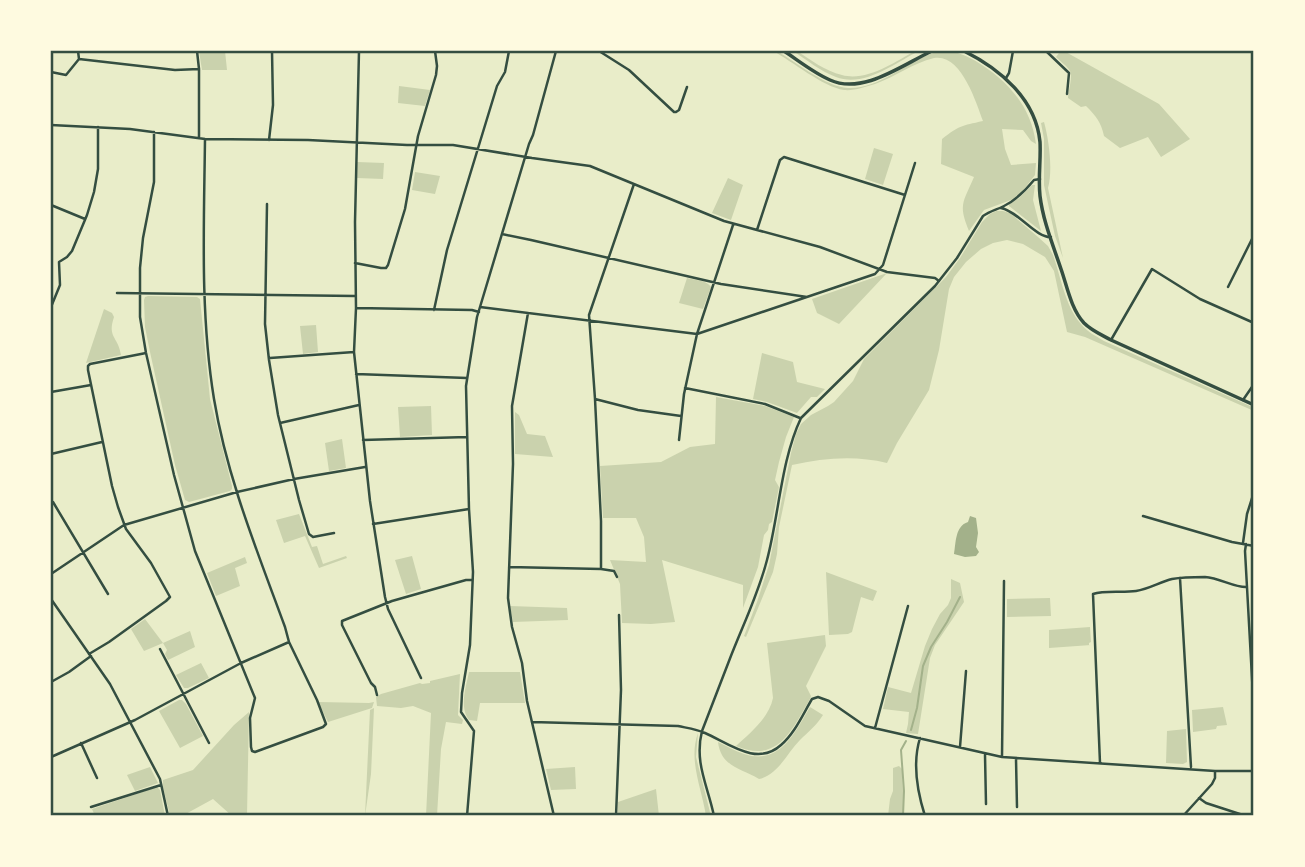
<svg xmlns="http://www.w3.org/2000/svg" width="1305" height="867" viewBox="0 0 1305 867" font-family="'Sofia Sans Condensed',sans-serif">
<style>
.green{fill:#cad2ad}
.water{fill:#a3b18a}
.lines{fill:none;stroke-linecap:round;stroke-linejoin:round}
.stream{stroke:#a3b18a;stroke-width:2}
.minor{stroke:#344e41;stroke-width:2.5}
.tertiary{stroke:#344e41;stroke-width:3.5}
.neatline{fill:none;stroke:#344e41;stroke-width:2.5}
</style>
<rect width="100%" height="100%" fill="#e9edc9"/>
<path class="green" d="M199,51H225L227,70H202Z
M773,51H777C796,62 826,87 848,88C879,89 905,63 933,53C948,48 961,53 974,60C1006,79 1031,105 1036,144L1031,141L1023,130L1002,129L1005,149L1011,165L1036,163L1035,175L1022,192L1011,200L984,210L969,231C958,204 963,203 974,177L941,164L942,139C960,125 961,126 983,121C976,102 961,53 934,58C913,63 895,77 875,84C865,87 854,91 844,90C823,87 792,61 773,51Z
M793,51H797C811,60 825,71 842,75C866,82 895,62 915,51H919C895,63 864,88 836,77C820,71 807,60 793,51Z
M1056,51H1064L1159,104L1190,139L1161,157L1148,137L1120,148L1104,136C1101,122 1096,116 1086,106L1081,107L1068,98C1068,91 1073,78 1070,71C1068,67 1060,61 1056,57L1059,53Z
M399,86L430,90L425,106L398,103Z
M1044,122C1049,140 1053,170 1048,188L1063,258L1055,236L1044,185V139L1041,123Z
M874,148L893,154L883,185L865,179Z
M357,162L384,163L383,179L357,178Z
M415,172L440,176L435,194L412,190Z
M728,178L743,185L731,220L712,213Z
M1032,185H1035L1033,200L1041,231L1009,206V204L1019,198Z
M996,211H1003L1010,213L1038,237L1048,246L1053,255C1061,277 1065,306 1081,324C1087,332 1096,336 1104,341L1248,405L1254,408V411L1085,337L1067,332L1054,271L1045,257L1023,244L1007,240L993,243L981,249L966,262L954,277L949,289L939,350L929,390L897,443L887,463C855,455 824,458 792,465L779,527L777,554L773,572L746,637L744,636L757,602L769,565L791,453L796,434L801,424L811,415L828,406L834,402L853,381L864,359L946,277L960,258L982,222L990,214Z
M887,273L839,324L817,313L812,299Z
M687,278C694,280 707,280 711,287L703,309L679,303Z
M148,296L197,297L200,299L210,399L232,486V489L230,491L189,502L185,500L175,465L150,352L145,327L144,300L145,297Z
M104,309L112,313L114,317C107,338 118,336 121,355L86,363Z
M316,325L318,352L303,354L300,326Z
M762,353L793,362L797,382L825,389L817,397H811L797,413L767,402L753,399Z
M716,397L765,406L794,417L786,437L779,462L775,480L779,487L772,522L769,524L768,530L764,535L758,567L743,608V585L662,560L675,622L651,624L622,623L620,584L610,560L646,562L644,537L636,518H603L600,466L661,462L690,447L715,444Z
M431,406L432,435L400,437L398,407Z
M515,412L519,415L527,434L545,436L553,457L515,454Z
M342,439L346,468L329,471L325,443Z
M299,514L312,547L317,546L323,564L346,556L347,558L319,568L305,536L284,543L276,520Z
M412,556L421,589L406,594L395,560Z
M245,557L247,563L235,568L240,586L216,596L207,573Z
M826,572L877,591L873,601L861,597L852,632L848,634L829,635Z
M951,579L960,583L964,602L935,645L930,658L918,734L906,733L908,724L909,712L883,709L888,687L911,693L925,646L932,629L940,614L948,605L951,598Z
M1050,598L1051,616L1007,617V599Z
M510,606L567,608L568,620L513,622Z
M145,619L163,643L190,631L195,647L168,660L165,654L167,650L163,643L144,651L131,629Z
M1090,627L1091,642L1089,643V645H1091L1049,648V630Z
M825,635L826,646L806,686L811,696L810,699C792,730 778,764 736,746C750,733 769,718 773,698L767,643Z
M201,663L209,678L188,688H184L176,675Z
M469,672H520L525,703H480L477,721L469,720C459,707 466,687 469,672Z
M460,674L458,715L463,720L462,724L446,722L441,749L437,816H426L431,713L413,706L401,708L377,706L376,697L381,694L420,683L422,684L430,683V681Z
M179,700H182L186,704L203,736L180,748L159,711Z
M318,702L369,703L374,702L372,708L328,722Z
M810,707L823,715C817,725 808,732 800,740C787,753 778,775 759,779C741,768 721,767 718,742C727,746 735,751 744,754C780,766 795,732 810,707Z
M1223,707L1227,725L1217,726L1216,729L1193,732L1192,710Z
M374,708L371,774L365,816L370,710Z
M249,712L247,816H232L213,799L182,816H170L163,787V780L193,770L234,725Z
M1186,729L1187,762L1183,764L1166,763L1167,731Z
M698,733L696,757L711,816H706C702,789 688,760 698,733Z
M899,766L902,769L904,816H888L890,799L893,791V768Z
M150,767L158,783L135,791L127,775Z
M575,767L576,789L551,790L546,769Z
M157,787L160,790L165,816H95L92,809Z
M656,789L659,816H618V802Z"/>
<path class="water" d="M970,516L976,518L978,533L976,547L979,552L976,556L965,557L954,554C956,543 955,526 968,522Z"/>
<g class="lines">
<path class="stream" d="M911,730L917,708L923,666L931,647L947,622L960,597
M903,816L904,791L901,750L906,741"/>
<path class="minor" d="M78,51L79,59
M197,51L199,69V138
M359,51L355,222L356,308L354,352L370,501L385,597L388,609L421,678
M599,51L629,70L674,112H676L679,110L687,87
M1046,51L1069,73L1067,94
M79,59L175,70L199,69
M51,72L66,75L79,59
M1006,78L1009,73L1013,51
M51,125L130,129L205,139L308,140L407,145H453L532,158L590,166L724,221L820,247L887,272L935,278L939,281
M154,132V182L143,238L140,268V317L146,353L174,475L195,551L255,698L250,718L251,747L252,751L255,752L323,727L326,724L317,700L289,642L285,627C258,553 227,478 214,399C200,313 204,226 205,139
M269,140L273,105L272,51
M267,204L265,324L269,360L278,415L299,500L309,534L313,537L334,533
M51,205L85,219
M1001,208C1019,212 1036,238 1051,237
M757,230L779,163L780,160L784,157L905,195
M502,234L531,240L721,284L807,297
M355,263L381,268H386L388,265L405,209L418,136L436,75L437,66L435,51
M1228,287L1254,235
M117,293L355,296
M51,307L60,285L59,262L67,257L72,251L87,215L94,192L98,169V127
M480,307L697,334L875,274L883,265L915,163
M356,308L472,310L479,312
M434,310L447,250L497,86L505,72L509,51
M528,313L512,406L513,464L508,598L512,627L522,663L527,701L554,816
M1111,340L1152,269L1200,299L1254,323
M270,358L354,352
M356,374L467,378
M685,388L765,404L800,418
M51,392L91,385
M595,399L638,410L681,416
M1243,400L1254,384
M280,423L359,405
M363,440L467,437
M679,440L684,394L697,334L733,225
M51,454L102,442
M53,502L108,594
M1143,516L1232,542L1254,546
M373,524L469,509
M1243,543L1247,514L1254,492
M1246,544L1245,551L1254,714
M509,567L601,569L614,571L617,577
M601,569V521L595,399L589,315L634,184
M51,574L124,525L237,492L294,479L365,467
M1180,578L1191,767
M51,599L110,684L160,779L168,816
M160,649L209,743
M89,654L109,642L166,601L170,597L151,563L126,529L118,507L112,486L88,370V366L90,364L146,353
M51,682L69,672L91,656
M377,695L375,687L371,683L342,625V621L392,601L466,580H472
M532,722L678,726C687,728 696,729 705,733C728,743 757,767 781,745C795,733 803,714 812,699L818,697L829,701L865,726L1002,757L1215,771H1254
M875,728L908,606
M920,738C912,764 917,791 925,816
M81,743L97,778
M960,747L966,671
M985,755L986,804
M51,757L135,720L241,663L289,642
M1002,757L1004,581
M1016,759L1017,807
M1100,763L1093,594C1105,590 1122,593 1136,591C1149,589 1160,582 1172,579C1183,577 1194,577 1205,577C1220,578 1235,588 1247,587
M1199,798L1206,803L1246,816
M91,807L161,785
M467,816L474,731L461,712L462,693L470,645L473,572L469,509L466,386L477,317L529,144L533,135L556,51
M616,816L621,690L619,615
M714,816C708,786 694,763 702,731C711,708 720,684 729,661C742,627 758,595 767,560C779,515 781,460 801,418L935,286L957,258L983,216C990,211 996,210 1004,206C1016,200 1025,191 1034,180L1040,179
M1183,816L1212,784L1215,778V771"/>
<path class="tertiary" d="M784,51C799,61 814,73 830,80C863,95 902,65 932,51
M964,51C1000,69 1036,99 1040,142C1041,160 1038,178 1040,196C1043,221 1053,245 1061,269C1067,286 1071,309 1084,323C1092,331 1102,335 1111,340L1254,405"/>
</g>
<rect width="1305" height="867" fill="none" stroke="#fefae0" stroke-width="105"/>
<rect x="52" y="52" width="1200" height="762" class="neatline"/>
</svg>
